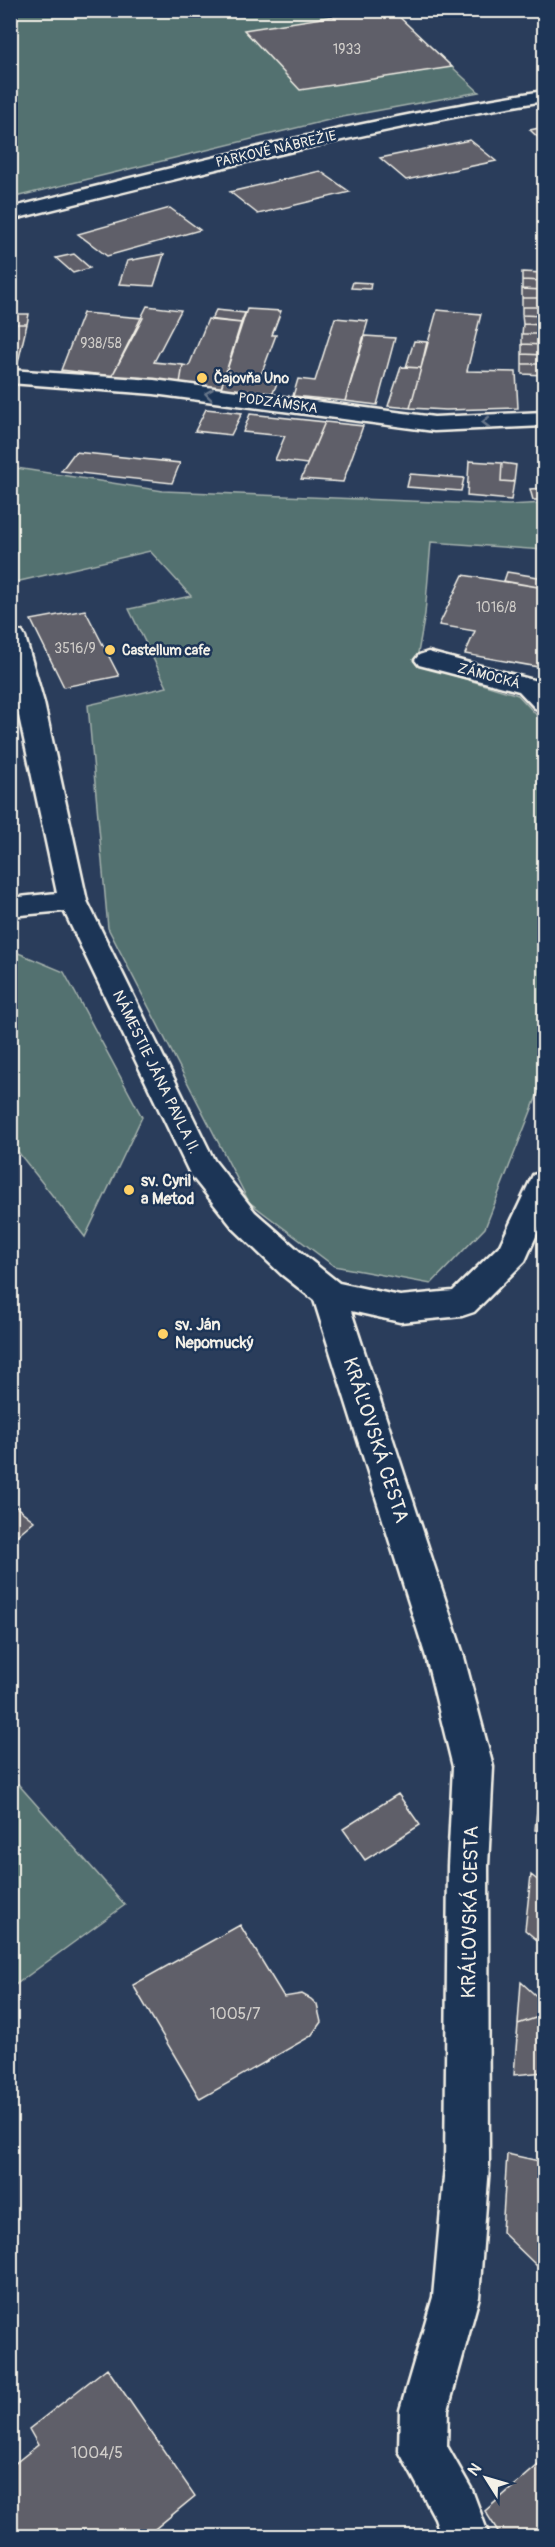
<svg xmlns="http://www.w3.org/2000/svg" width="555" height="2547" viewBox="0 0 555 2547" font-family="Pangolin,sans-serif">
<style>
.green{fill:#537170;stroke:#a4b1ac;stroke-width:1.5}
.building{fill:#5f5f69;stroke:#f4f1e8;stroke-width:1.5}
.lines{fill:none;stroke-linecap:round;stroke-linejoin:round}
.minor-casing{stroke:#f4f1e8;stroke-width:5}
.minor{fill:#1d3557;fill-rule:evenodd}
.oneway{stroke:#68778a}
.poi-dot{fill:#ffd166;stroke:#1d3557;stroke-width:2}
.labels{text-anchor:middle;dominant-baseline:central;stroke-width:5;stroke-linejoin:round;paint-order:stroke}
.number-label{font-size:14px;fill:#cfccc8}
.far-street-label{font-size:14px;fill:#f4f1e8;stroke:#1d3557}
.far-poi-label{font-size:14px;font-weight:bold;fill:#f4f1e8;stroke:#1d3557;text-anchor:start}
.street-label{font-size:16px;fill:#f4f1e8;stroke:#1d3557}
.poi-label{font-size:16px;font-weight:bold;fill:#f4f1e8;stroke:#1d3557;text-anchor:start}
.near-number-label{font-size:16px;fill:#cfccc8}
.near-street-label{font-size:20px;fill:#f4f1e8;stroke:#1d3557}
</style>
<rect width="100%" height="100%" fill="#2a3d5b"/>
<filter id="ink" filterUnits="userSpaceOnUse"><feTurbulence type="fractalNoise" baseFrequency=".0167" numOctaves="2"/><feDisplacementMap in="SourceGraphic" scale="12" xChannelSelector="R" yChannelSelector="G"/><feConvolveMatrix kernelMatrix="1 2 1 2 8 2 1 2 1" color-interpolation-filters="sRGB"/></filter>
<g filter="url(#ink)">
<path class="green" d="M10,11H392L479,92L337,118L11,198Z
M10,467L163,491L509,505L544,503V550L431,542L425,614L416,664L518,695L544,723V1078L485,1228L431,1284L334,1266L249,1202L108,928L88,705L167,687L129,609L191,596L150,551L11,583Z
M11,950L64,972L142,1117L85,1237L11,1143Z
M18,1784L125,1905L11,1988L10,1789Z"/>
<path class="building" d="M374,10H392L452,67L300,90L244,30Z
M544,127V143L530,130Z
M470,140L496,161L406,180L380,158Z
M320,171L350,192L258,214L230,192Z
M170,208L200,230L107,256L78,234Z
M74,254L90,268L73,273L56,258Z
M164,254L154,286L119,284L127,261Z
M522,272L544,273V281L522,280Z
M522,280L544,281V290L522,289Z
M353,282L371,283L370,289L351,288Z
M522,289L544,290V298H522Z
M522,298H544V307H522Z
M147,306L181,310L154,362L183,365L180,383L112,376Z
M522,307H544V316L522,315Z
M247,309L281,311L272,335H276L261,375L279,378L273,393L221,388Z
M216,310L245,313L241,323L211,320Z
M437,310L481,314L467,371L516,372L518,408L446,410L410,408Z
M83,313L143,318L112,376L61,370Z
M10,314H29L27,324H10Z
M522,315L544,316V325L523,324Z
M335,318L368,321L345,401L293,396L298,379L315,381Z
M208,319L241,323L221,388L180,383L183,365L189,366Z
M10,324H27L17,367H10Z
M523,324L544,325V334H522Z
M522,334H544V345L522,344Z
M365,336L395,338L377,405L345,401Z
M414,341L427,342L421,368L406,367Z
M522,344L544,345V355L522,354Z
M522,354L544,355V364H522Z
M522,364H544V375L522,374Z
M401,367L421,368L410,408L388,406Z
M206,409L242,413L231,435L195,431Z
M250,414L325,422L307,464L275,460L285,436L243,432Z
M325,422L363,426L343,482L301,479Z
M75,452L180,463L172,483L61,471Z
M469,461L502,463L501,481L514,482L511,500L467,496Z
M502,463L516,465L514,482L501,481Z
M410,474L464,478L461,491L407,487Z
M544,488V500H533L530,489Z
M507,572L544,578V588L504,581Z
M463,575L544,588V668L465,654L475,631L439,625Z
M85,610L119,676L64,687L31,620Z
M10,1502L34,1521L10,1541Z
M540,1780L544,1783V1831L535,1830Z
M398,1794L420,1825L365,1860L343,1829Z
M531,1875L544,1885V1946L525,1930Z
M240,1925L284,1997L302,1994L311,1999L317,2005L321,2022L311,2036L200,2099L133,1985Z
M521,1982L544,2003V2015L518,2024Z
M544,2015V2072L514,2075L518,2024Z
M507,2154L544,2162V2222L538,2267L502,2232Z
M107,2368L195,2496L155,2529L160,2536H10V2461L13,2465L38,2445L29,2429Z
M544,2460V2536H501L485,2511Z"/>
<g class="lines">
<defs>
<path id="minor" d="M544,91V101C363,130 188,176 10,220V208C187,164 364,118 544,91Z
M10,370L154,380L434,417L544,412V426L434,431L154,394L10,383Z
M10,630L22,632L25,637L44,703L87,901L214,1160L255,1212L305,1256L339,1283L400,1296L453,1291L500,1245L533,1175L544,1172V1218L525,1261L474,1312L462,1316L400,1322L351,1311L464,1657L493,1767L488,1866L489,2166L479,2297L448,2410L447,2446L472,2490L489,2536H441L435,2518L399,2451L400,2410L433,2297L445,2166L448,1866L453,1767L426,1657L314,1300L281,1274L233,1228L190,1174L64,911L10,916V898L57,893L10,674Z
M428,652L537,681L544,688V711L535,708L519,691L419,665L415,660L419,655Z"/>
</defs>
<use href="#minor" class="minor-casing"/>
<use href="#minor" class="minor"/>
</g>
<defs><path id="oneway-chevron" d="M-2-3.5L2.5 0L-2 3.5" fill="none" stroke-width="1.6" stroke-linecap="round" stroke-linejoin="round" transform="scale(1.5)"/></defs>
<g class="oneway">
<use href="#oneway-chevron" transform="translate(209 394) rotate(-172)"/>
<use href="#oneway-chevron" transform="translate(486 422) rotate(179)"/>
</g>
</g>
<g class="poi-dot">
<circle cx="202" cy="378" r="6"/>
<circle cx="110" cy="650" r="6"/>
<circle cx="129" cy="1190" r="6"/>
<circle cx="163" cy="1334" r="6"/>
</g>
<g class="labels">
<g class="number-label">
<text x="347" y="49">1933</text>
<text x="101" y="343">938/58</text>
<text x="496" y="607">1016/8</text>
<text x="75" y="648">3516/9</text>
</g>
<g class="far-street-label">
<text transform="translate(276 149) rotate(-13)">PARKOVÉ NÁBREŽIE</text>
<text transform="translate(278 403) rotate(8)">PODZÁMSKA</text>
<text transform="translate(489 676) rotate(15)">ZÁMOCKÁ</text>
</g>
<g class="far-poi-label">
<text x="214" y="378">Čajovňa Uno</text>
<text x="122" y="650">Castellum cafe</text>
</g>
<g class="street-label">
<text transform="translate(156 1072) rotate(64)">NÁMESTIE JÁNA PAVLA II.</text>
</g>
<g class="poi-label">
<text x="141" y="1181">sv. Cyril<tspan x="141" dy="18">a Metod</tspan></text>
<text x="175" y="1325">sv. Ján<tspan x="175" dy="18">Nepomucký</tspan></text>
</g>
<g class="near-number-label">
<text x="235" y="2014">1005/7</text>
<text x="97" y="2453">1004/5</text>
</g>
<g class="near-street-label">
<text transform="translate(376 1440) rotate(72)">KRÁĽOVSKÁ CESTA</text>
<text transform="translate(470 1912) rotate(-89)">KRÁĽOVSKÁ CESTA</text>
</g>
</g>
<rect width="555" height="2547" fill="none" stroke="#1d3557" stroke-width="36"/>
<rect x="18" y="18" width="519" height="2511" fill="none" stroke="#f4f1e8" stroke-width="2" filter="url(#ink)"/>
<g transform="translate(486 2478) rotate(307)" stroke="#1d3557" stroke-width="4.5" paint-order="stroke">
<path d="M0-4.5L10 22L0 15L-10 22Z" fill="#f4f1e8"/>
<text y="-9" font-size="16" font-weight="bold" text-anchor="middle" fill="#f4f1e8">N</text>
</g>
</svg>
